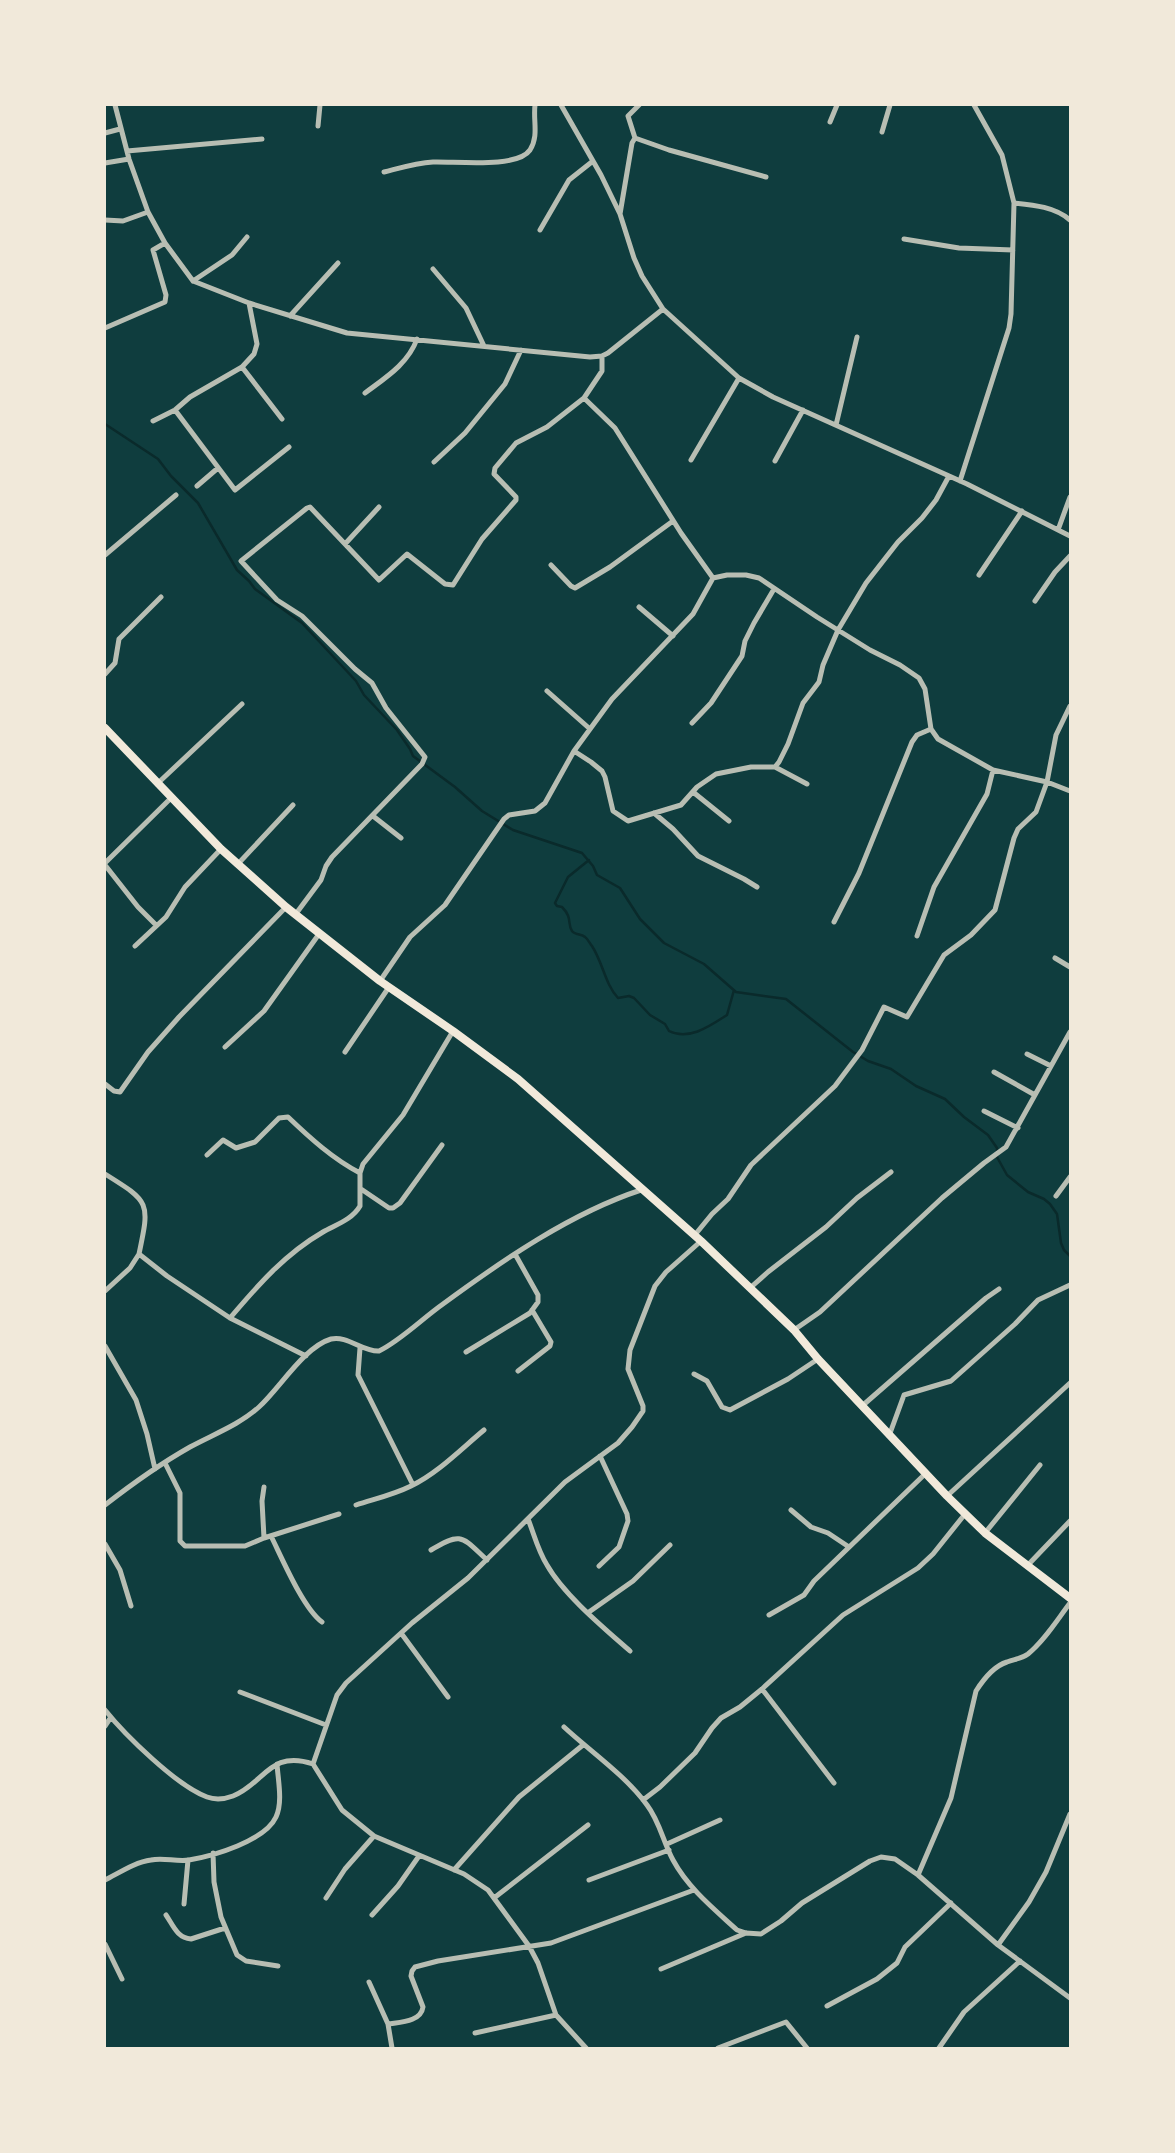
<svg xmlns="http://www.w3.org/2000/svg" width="1175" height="2153" viewBox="0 0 1175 2153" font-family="'Titillium Web',sans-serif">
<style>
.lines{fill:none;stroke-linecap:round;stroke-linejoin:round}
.stream{stroke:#0a2a2b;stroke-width:2.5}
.minor{stroke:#b8beb3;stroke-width:5}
.secondary{stroke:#f1e9da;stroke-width:8}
</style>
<rect width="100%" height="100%" fill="#0f3d3e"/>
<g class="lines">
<path class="stream" d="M105,424L158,459L171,476L198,503L237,570L249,581L255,589L302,623L356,681L364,695L397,730L410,749L413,756L455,787L482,811L513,830L582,853L593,866L597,875L620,888L640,919L664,943L704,964L736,992L786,999L853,1052L868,1061L891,1069L916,1086L945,1099L964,1117L988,1135L997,1148V1157L1007,1175L1028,1192L1044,1199L1050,1204L1057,1214L1061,1243L1064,1250L1070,1256
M589,860L568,877L555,903L557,906L562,907C573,918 567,924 572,931C575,935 582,934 585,937C588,939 590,944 592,946C603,963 605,984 618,998L629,996L634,998L650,1015L665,1024L669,1031C689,1041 710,1026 727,1015L734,990"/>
<path class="minor" d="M115,105L129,159L148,212L165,243L193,281L249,303L347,333L590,357L602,356L608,353L663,309
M561,105L601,175L620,214L634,258L642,276L663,309L739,378L773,397L967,484L1070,536
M830,122L837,105
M318,126L320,105
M882,132L890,105
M105,133L120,129
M635,138L628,116L639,105
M127,151L262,139
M105,163L129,159
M384,172C400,168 416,163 433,162C454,161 517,169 530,150C539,136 533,121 535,105
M1014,203C1034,205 1055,207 1070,220
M620,214L632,143L635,138L669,150L766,177
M105,220L123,221L148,212
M540,230L569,180L593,161
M904,239L959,248L1013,250
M433,269L466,308L484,346
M193,281L232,255L247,237
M290,316L338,263
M105,328L165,302L166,295L153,250L165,243
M602,356V371L584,398L615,428L681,533L713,578
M242,367L282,419
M365,393C385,378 408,364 417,339
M175,410L235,490L289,447
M153,421L175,410L190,397L242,367L254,354L257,344L249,303
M836,425L857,337
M691,460L739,378
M775,461L803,410
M434,462L465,433L505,384L521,350
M960,481L1009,328L1011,314L1014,203L1002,155L974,105
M197,486L218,468
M1058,530L1070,497
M345,544L379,507
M105,555L176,495
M551,565L571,586L575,588L610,567L673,521
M979,575L1022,511
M1035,601L1055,572L1070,556
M639,607L673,636
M105,674L115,663L119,639L161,597
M547,691L590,729
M692,723L711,703L742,656L745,641L754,623L774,589
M574,751L591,762L602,771L605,777L613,811L628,821L681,805L697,787L716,774L751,767H775L779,762L788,744L803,703L819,682L823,665L838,630L866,583L898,542L922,518L936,500L949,476
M775,767L807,784
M157,784L242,704
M693,792L729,821
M654,813L673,829L698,856L744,879L757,887
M373,816L401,838
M105,863L171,798
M105,865L138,907L156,925
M237,865L293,805
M295,915L321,880L326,866L332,857L422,764L425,757L386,708L372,683L355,669L302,616L277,600L241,561L307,508L310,507L379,580L407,554L445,584L453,585L482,539L516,500V497L494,474L495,468L516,443L547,427L584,398
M834,922L859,873L912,742L917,735L931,729
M917,936L934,887L987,794L993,770
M135,946L166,917L185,887L221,849
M1055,958L1070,967
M380,981L410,937L445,905L504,819L509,815L535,811L545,803L574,751L612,699L693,614L713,578L727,575H746L759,578L817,617L870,650L900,665L919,678L925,689L931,729L938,739L993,770L1047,782L1070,791
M225,1047L264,1011L319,934
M345,1052L389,987
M1027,1054L1051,1066
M994,1072L1035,1095
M105,1084L114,1091L120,1092L148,1052L179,1017L286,907
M984,1111L1018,1128
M207,1155L223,1140L236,1148L255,1142L279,1118L288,1117C310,1138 333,1159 360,1173
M105,1174C150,1202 150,1202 139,1254
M361,1189L389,1208H393L400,1203L442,1145
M1056,1196L1070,1177
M694,1236L712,1214L728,1199L751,1165L835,1086L862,1050L884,1007L907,1017L944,955L971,935L995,910L1014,838L1018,829L1036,812L1047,782L1056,735L1070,706
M750,1288L768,1272L826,1227L857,1198L891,1172
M105,1291L130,1268L139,1254L167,1276L230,1318L306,1356
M230,1318C258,1285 285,1254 323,1232C335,1225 352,1220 360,1206V1173L363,1164L403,1115L453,1031
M794,1330L820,1312L942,1198L984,1163L1006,1147L1070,1032
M105,1346L136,1400L147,1434L155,1469
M360,1348L358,1375L413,1485
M466,1352L530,1313L538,1302V1295L515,1254
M518,1371L550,1346L551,1342L532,1310
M694,1374L707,1381L722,1407L730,1410L788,1379L818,1359
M862,1406L986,1298L999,1289
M889,1436L904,1395L951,1381L1015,1324L1038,1300L1070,1285
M165,1463L180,1493V1541L185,1546H245L264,1538L339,1514
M264,1487L262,1501L264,1538
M947,1496L1070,1383
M105,1505C132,1484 160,1464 190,1447C214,1434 239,1425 259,1407C280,1388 304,1347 331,1339C347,1335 363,1352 379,1351C400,1341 423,1318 443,1304C503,1260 571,1213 641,1190
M356,1505C374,1499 393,1495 411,1486C438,1473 461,1449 484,1430
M791,1510L811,1527L828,1533L849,1547
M528,1519C534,1534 538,1551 547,1565C564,1595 604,1628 630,1651
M985,1533L1040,1465
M271,1536C282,1558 303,1608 322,1622
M105,1544L120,1570L131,1606
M431,1550C462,1531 462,1537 487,1560
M599,1566L619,1547L628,1521L627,1514L600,1456
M1027,1566L1070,1521
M589,1612L633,1581L670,1545
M769,1615L804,1595L814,1581L925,1474
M401,1633L448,1697
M762,1689L834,1783
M240,1692L326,1725
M105,1710C125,1735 177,1786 207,1797C215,1800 225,1799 233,1796C264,1784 270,1749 313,1764L342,1810L374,1836L464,1874L488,1890L529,1946L538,1963L556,2015L586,2048
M105,1726L111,1717
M564,1727C591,1752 625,1775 647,1805C660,1822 663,1842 673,1860C688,1888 714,1909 737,1930L746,1933L761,1934L781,1921L802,1903L870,1861L881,1857L895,1859L918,1875L998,1945L1070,1998
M313,1764L337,1695L346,1683L412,1623L468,1578L565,1482L618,1443L632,1427L643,1411V1406L628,1369L630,1350L655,1286L666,1272L701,1241
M643,1800L660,1787L695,1753L712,1728L721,1718L740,1707L762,1689L843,1615L918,1568L933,1554L965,1514
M667,1844L720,1820
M213,1853L214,1882L221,1917L237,1955L246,1961L278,1966
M454,1870L519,1797L583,1745
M918,1875L951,1798L976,1691C983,1680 994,1666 1007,1662C1015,1659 1021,1659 1028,1654C1045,1640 1057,1620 1070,1603
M105,1880C119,1873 135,1862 151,1860C163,1857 176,1862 189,1860C213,1856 265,1841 276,1817C283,1802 278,1780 277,1764
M589,1880L669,1850
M326,1898L345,1869L374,1836
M494,1898L588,1825
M184,1904L188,1860
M166,1915C173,1925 177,1938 191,1939L225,1928
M372,1915L398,1886L419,1856
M105,1944L122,1979
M998,1945L1029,1902L1046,1872L1070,1814
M661,1969L746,1933
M369,1982L388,2024L392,2048
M827,2006L877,1979L897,1963L905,1947L951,1903
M388,2024C400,2022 421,2022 423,2007L411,1976L412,1971L415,1967L438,1961L551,1943L694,1890
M475,2033L556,2015
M718,2048L786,2022L807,2048
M939,2048L964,2012L1020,1961"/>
<path class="secondary" d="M105,728L221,849L286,907L380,981L453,1031L518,1079L701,1241L794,1330L818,1359L947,1496L985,1533L1070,1598"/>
</g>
<rect width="1175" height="2153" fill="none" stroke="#f1e9da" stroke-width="212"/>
</svg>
